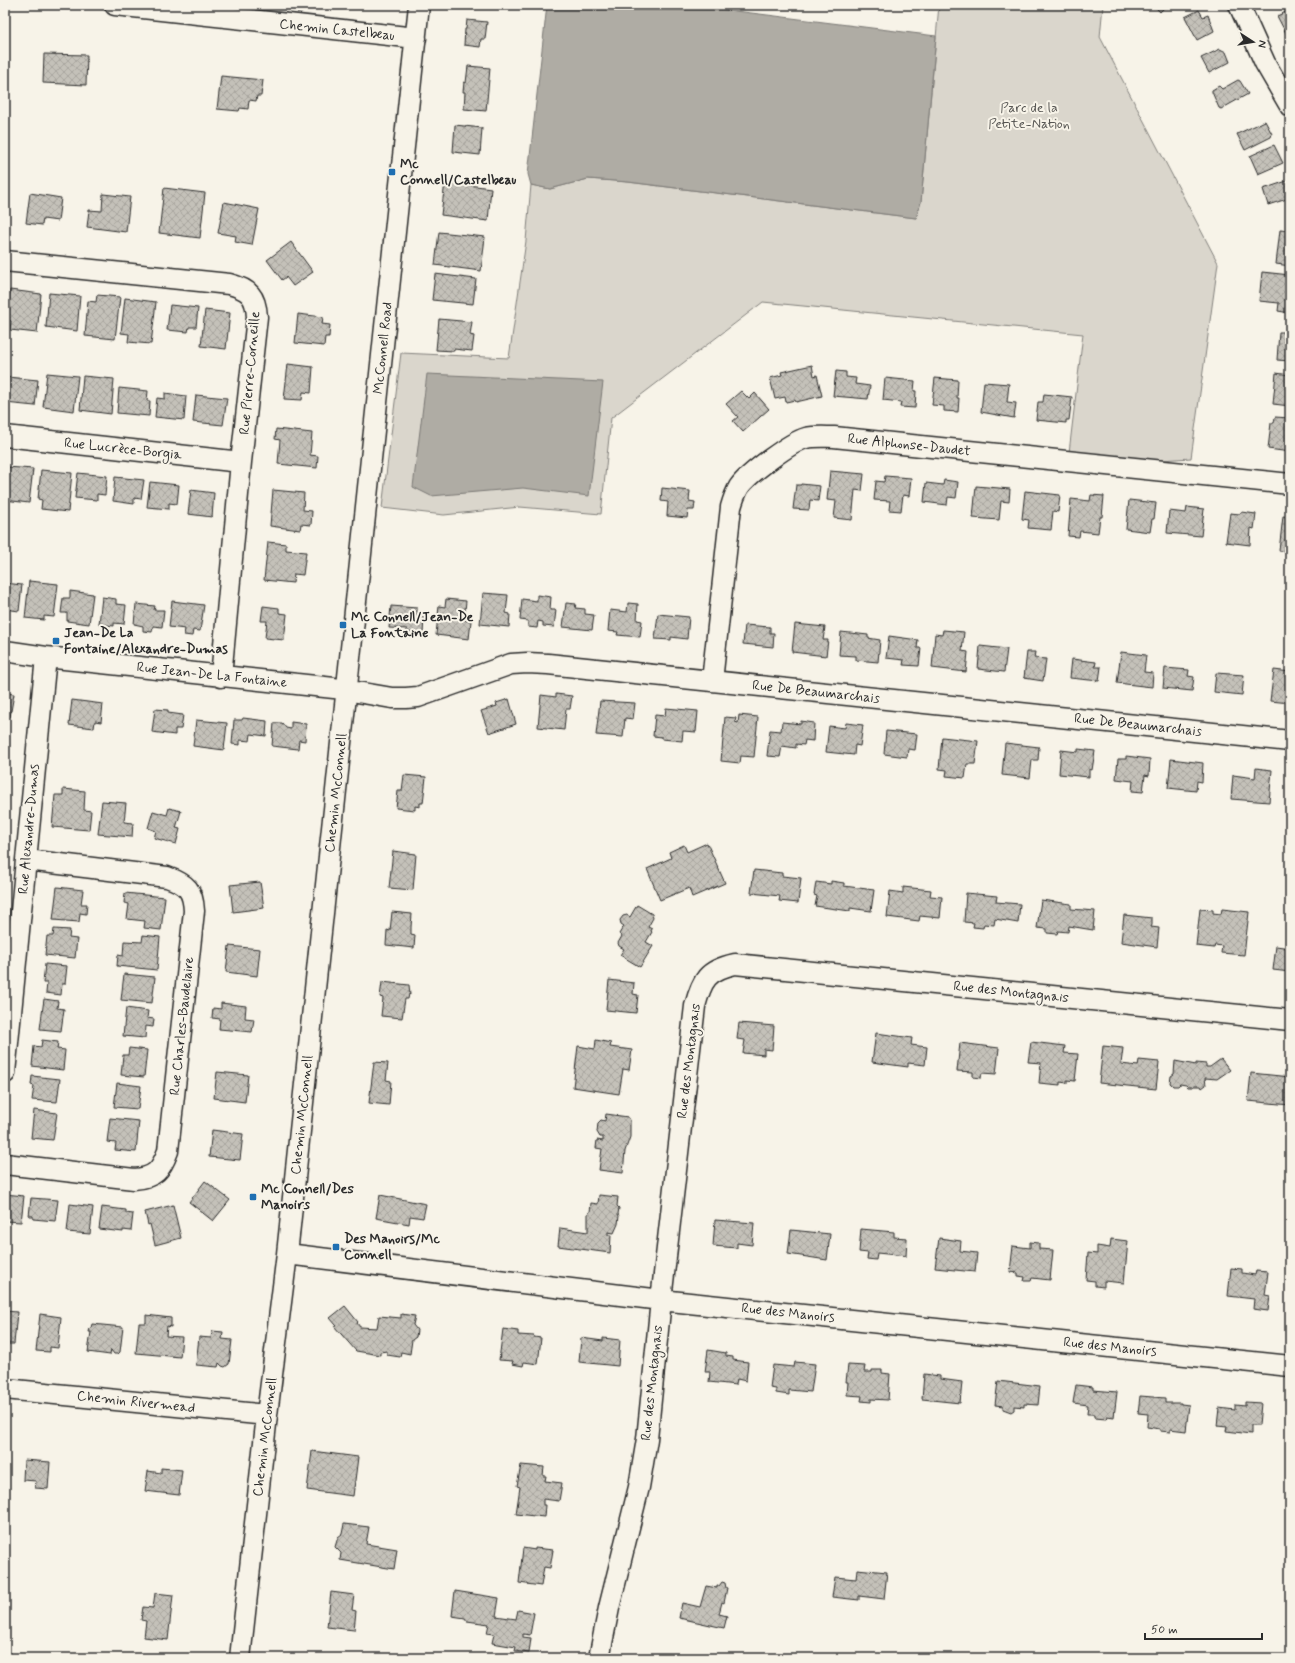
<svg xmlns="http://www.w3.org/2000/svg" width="1295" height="1663" viewBox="0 0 1295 1663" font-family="Mynerve,sans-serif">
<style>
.green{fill:#dad6cc;stroke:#82807c}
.water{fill:#afaca4;stroke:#7a7874}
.building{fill:url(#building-cross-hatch);stroke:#2b2b2b}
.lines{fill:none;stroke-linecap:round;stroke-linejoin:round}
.minor-casing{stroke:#2b2b2b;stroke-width:23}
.minor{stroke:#f7f3e8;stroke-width:20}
.poi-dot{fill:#1f6fb2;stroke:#f7f3e8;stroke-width:1.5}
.labels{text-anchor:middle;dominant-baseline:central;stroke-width:4;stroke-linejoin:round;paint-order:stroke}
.street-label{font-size:14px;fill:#2b2b2b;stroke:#f7f3e8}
.park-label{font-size:14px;fill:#575653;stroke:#f7f3e8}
.poi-label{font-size:14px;font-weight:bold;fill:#2b2b2b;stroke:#f7f3e8;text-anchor:start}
</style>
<defs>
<pattern id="building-cross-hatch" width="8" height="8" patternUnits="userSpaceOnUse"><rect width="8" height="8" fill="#c4c1b9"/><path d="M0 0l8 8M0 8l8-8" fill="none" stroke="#a9a69f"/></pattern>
</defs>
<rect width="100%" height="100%" fill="#f7f3e8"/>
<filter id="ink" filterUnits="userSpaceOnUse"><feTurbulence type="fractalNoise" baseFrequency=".025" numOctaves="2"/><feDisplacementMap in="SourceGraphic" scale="8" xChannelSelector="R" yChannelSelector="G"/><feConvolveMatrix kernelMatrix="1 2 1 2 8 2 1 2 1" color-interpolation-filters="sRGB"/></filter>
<g filter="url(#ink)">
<path class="green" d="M939,5H1103L1100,37L1218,263L1191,458L1101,464L1068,461L1083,334L763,302L611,418L601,514L520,507L444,515L382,508L401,353L509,358L526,241L531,185L550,189L588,179L628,182L916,218L921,202Z"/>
<path class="water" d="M547,5H687L936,36L921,202L916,218L628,182L588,179L550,189L531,185L528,174Z
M427,374L603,382L589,496L523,488L431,496L413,487Z"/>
<path class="building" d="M1153,5H1167L1160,12Z
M1199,10L1203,17L1208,15L1214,31L1197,40L1185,17Z
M1290,10V36L1288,37L1277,16Z
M467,20L487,22L485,39H481L480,47L464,45L465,29H466Z
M1220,49L1226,52L1230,62L1209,73L1201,58Z
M44,54L87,55L86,85L43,83Z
M468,66L490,68L486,111L464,109L465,92H463L464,82L466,83Z
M221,76L263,80L261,96H257L256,101L249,100L248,109L240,108L239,111L217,109Z
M1238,80L1240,81L1248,94L1221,109L1219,108L1212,92V90L1219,86L1222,89Z
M1265,121L1272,134L1271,137L1245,150L1237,134Z
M455,125L482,128L480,155L453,152Z
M1274,145L1283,163L1258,174L1250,156Z
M1290,180V198L1268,205L1263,189Z
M445,182L491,188L488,221L441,215Z
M164,188L205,193L200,238L159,233Z
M30,193L61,198L58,221L43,219L42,225L26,223Z
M103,194L130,197L126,232L87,227L89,210L102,211Z
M224,202L259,209L252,245L235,242L236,236L218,233Z
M1280,230L1290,231V266L1276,264Z
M439,232L485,237L481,271L435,265Z
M291,242L313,272L293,286L286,277L282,280L267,260Z
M1262,272L1290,275V313L1278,311L1279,303L1259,301Z
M435,274L476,279L473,304L432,300Z
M10,290L41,294L37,333L10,330L11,321L7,320Z
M49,293L80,296L77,331L46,327Z
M97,295L120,297L115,339L85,336L88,301L96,302Z
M125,298L156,302L151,344L128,342L129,334L121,333Z
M170,305L198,308L196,327H189L188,332L167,330Z
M205,310L230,313L226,349L201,346Z
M298,314L323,317L322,324L330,325L329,337H325L324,346L295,343Z
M439,319L472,322L470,335L474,336L472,351L454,349V351L436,350Z
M1285,327H1290V361L1277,360L1279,332H1285Z
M288,364L313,367L311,393L303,392L302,400L284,399Z
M812,365L814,376L817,375L822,396L796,402L795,400L786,402L785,397L775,399L770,378L782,375L781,372Z
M836,371L846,372V377L856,378L855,384L870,386L868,399L833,396Z
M47,373L78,376L74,411L43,407Z
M1276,373L1290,375V406L1273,404Z
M83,376L114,379L111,414L80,410Z
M7,377L38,380L35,406L5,403Z
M885,378L915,381L914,391H916L915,408L900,407L901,402L883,400Z
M935,378L958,380L957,398H959L958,412L944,411V406L932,405Z
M984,382L1009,384L1007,402L1016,403L1014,418L981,412Z
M119,388L148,391L147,401H150L149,416L117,413Z
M741,391L749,399L755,393L769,409L743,432L733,421L738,417L726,404Z
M165,393L186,396L184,420L155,417L157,398L165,399Z
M1044,394L1072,397L1069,420H1066V423L1036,420L1038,402H1043Z
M196,395L227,398L223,425L193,422Z
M1275,417L1290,418V452L1268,449L1271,423H1274Z
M276,429L312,433L310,455L318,456L317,468L278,464L280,440L275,439Z
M7,467L33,469L29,503L5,500Z
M41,470L72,473L68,512L41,509L42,500L38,499Z
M830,471L864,474L862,491L855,490L852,520L834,518L836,501L827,500Z
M78,473L107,476L105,495L97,494V500L75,498Z
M885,476L911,478L909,496L903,495L901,511L889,510L890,501L874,500L876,481L884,482Z
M115,477L144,480L141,499L134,498V504L113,501Z
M944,480L958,482L956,498L948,497L947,505L924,502L926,483L943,485Z
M150,482L179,485L177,504L169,503V509L147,507Z
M801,484L820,486L818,501L810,500L809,510L793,509L796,485H801Z
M976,486L1010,489L1009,502L1001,501L999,520L973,518Z
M662,488L690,491L689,501L695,502L694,510H688L687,518L667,516L668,502L661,501Z
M191,490L214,493L212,517L188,514Z
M273,490L304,493L303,510L312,511L311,525L301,524L300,530L270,526Z
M1025,491L1060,495L1058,512L1053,511L1051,530L1028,528L1029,520L1022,519Z
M1091,495L1104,496L1102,517H1100L1098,533L1080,531L1079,537L1068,536L1071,499L1090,501Z
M1129,500L1156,503L1154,519H1152L1150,532L1126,529Z
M1187,507L1204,509L1201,536L1167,533L1169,511L1186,513Z
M1241,512L1256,514L1254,529L1251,528L1250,545L1226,542L1230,513L1240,514Z
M1283,516L1290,517V552L1279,551Z
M268,542L286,544V550L306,552L303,575L294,574L293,583L264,580Z
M29,581L58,584L54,617L44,616V620L25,618Z
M5,583L22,585L19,611L5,609Z
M70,591L93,594L89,624L67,621V613H61L63,598H70Z
M483,593L508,595L506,613L510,614L509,627L480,624Z
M537,595L551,597L550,610H556L554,627L543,626V622L538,621L537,628L528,627V621L520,620L522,599L537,601Z
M102,597L116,599V604L126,605L124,624L114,623V626L99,624Z
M446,599L466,601L464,620L471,621L469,639L436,635L439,606L445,607Z
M172,601L204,605L200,631L193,630L192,636L184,635L185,629L169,627Z
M566,603L576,604L575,608L585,609V614L594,615L592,630L563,627Z
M628,603L638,604L637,620L642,621L640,637L617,635L618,632L608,631L610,610L627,612Z
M136,604L155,606L154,610H164L162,627L153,626L152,632L143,631V626L134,624Z
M263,606L279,608V613L287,614L284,640L265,638L267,621H261Z
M391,606L417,608V616L424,617L423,634L407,632V629L389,628Z
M658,614L689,617L687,639L671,637V640L655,639Z
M795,624L825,627L823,640H828L826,656L792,652Z
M745,625L770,627V633H774L773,647L743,644Z
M943,630L964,632L962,651L968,652L966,672L932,668L935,634L942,635Z
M841,632L868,635V638L880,640L878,662L856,660V656L839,655Z
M889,636L918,640L917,648H921L919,666L903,665L904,660L886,658Z
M980,646L1007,649L1004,672L978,669Z
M1027,652H1035L1034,658L1046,659L1043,681L1024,678Z
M1121,652L1146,655L1144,672L1153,673L1152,687L1117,683Z
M1072,659L1096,662L1095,667H1101L1099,681L1070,678Z
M1165,668L1189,670L1188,676L1194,677L1192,691L1163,688Z
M1274,670L1290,672V703L1270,701Z
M1216,673L1244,675L1242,695L1214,692Z
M5,693L14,694L10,717L5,716Z
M556,694L572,696L570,709H566L564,730L538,727L541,695L556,697Z
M509,699L516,724L489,733L481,711L497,706L496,703Z
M72,700L103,704L101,722L95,721L94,728L69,725Z
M600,701L635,703L633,719L625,718L623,737L596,735Z
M666,708L698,711L696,732L683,731L682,741L662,739V737L653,736L655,715L665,716Z
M155,709L168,710V713L183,715L181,729H175V735L152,732Z
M739,715L758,717L754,757L741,756L740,763L721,761L725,717L736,718L735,722L738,723Z
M243,718L267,721L266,736L251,734L250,741L240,740V745L232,744L234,720H242Z
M196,720L227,723L224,750L193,746Z
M801,721L814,723L813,741L805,740L804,745L796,744V748L782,746L780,757L767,756L770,730L781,731L782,722L801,724Z
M291,722L306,724L305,741L299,740L298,749L272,746L274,723H282L286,728L291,729Z
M846,723L863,725L860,746L855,745L854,755L826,752L829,726L845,728Z
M886,731L917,734L915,750L908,749L907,757L884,754Z
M942,737L978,741L975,764H967L965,778L946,776L947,770L939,769Z
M1005,743L1039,747L1038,760H1032L1030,778L1002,775Z
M1078,749L1095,751L1092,770L1089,769V777L1059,774L1061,750L1078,752Z
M1126,756L1150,759L1149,776L1145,775L1143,792L1132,791L1133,781L1116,779L1118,759H1126Z
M1171,759L1203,763L1202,782L1197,781L1196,791L1168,788Z
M1256,768L1272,770L1269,802L1231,799L1233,775L1255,778Z
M404,775L426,777L423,803H420V807L415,806V810L396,808L398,791H402Z
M1290,778V801H1288Z
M63,789L85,791L84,810L91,811L89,830L52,827L55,795H63Z
M102,801L126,803L124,822L133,823L132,837L98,834Z
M169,808L181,811L176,828L180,829L176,844L154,838L156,831L148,828L153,811L167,815Z
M707,843L725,883L692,897L689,888L660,900L647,869L671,858L669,852L684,845L687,852Z
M393,851L416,854L413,890L389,888Z
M754,870L782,873V876L801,878L798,903L779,901L780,896L751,893Z
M831,881L844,883V886L874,890L871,911L850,908V911L815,906L817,896L814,895L816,882L831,884Z
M260,882L264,908L233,912L230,885Z
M57,887L83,890L81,904H87L86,914L80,913L79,922L53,920Z
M903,887L931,890L930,896L942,897L940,918L920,916L919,921L887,917L890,891L903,893Z
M125,893L165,897L161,930L144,928L145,921L127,919L129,904L124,903Z
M966,893L997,896L996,902L1020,904L1018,923L995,919L994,925L984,924L983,928L973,927L974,923L964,922Z
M1041,900L1071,904V909L1095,911L1093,930L1069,926L1068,932L1058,931L1057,934L1047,933V929L1037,928Z
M637,905L652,914L653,918L648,927L652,929L651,931L652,932L646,942L653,946L640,967L620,955L624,949L619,946L618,943L622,936L619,934L624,926L621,924L620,920L623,916L627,915L630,917Z
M1200,909L1213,910V913L1221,914L1222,909L1249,912L1244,955L1221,953L1222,946L1215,945L1214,948L1196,946Z
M392,912L412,914L411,927V934L415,935L414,948L386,945L387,930L390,931Z
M1124,915L1152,918V925L1151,927L1159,928L1157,947L1121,942Z
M54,929L70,930L69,938L77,939L75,958L45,955L47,936H53Z
M143,935L160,937L157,970L117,966L118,955L123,956L124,941L142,942Z
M229,946L260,949L257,976L226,972Z
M1276,946L1290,948V972L1273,970Z
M45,964L67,966L65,984H62L61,995L46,993L47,983H43Z
M124,974L155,977L152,1003L121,1000Z
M609,980L634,983L633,994L638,995L636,1013L606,1010Z
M382,982L409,985L410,995L409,994L408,999H405L402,1018L381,1016L383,998L380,997Z
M44,999L58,1001L57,1008L64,1009L61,1031L40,1029Z
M221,1003L246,1006L245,1018L254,1019L252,1032L219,1029L220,1019L212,1018L213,1008L221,1009Z
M126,1008L148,1011L147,1018L154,1019L153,1027L146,1026L145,1038L123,1036Z
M739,1023L774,1026L772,1050L764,1049V1055L743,1053L745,1040L737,1039Z
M876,1033L912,1038L911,1045L927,1047L925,1065L908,1063V1067L872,1062Z
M42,1040L58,1042L57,1049L65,1050L63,1070L32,1066L34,1046L41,1047Z
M596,1040L611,1043L610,1047L632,1050L629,1070L623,1069L619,1094L573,1087L578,1046L595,1049Z
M1031,1042L1065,1046L1064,1053L1078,1054L1075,1081L1067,1080V1083L1060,1082V1085L1039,1083L1041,1063L1028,1062Z
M960,1043L999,1048L996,1074L982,1073L981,1078L973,1077V1072L957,1071Z
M1103,1046L1123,1048L1121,1064L1138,1066L1139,1060L1159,1062L1156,1089L1099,1083Z
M129,1048L147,1050L144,1077L121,1075L123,1055H128Z
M1221,1059L1230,1070L1217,1079L1205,1078L1206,1085L1202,1088L1201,1086H1194L1192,1087H1188L1186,1085L1180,1084L1178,1086H1173L1170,1083L1171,1076L1174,1074L1175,1061L1196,1065V1063L1206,1064V1067H1210Z
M374,1062L388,1063L386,1080L391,1081L389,1105L369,1103Z
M217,1072L248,1075L245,1102L214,1098Z
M1251,1073L1290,1077V1105L1248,1101Z
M32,1076L60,1079L57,1102L32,1100L34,1086L31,1085Z
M117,1083L141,1086L138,1109L114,1107Z
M34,1110L57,1113L53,1140L31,1138Z
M606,1114L628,1117L630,1120V1137L625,1151L623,1173L599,1170L602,1149L596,1148L597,1140L603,1141V1137H600L597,1132L598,1123L601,1120L605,1121Z
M110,1118L139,1121L136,1152L115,1150L116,1143L107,1142Z
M212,1130L243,1134L240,1160L209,1157Z
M205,1181L230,1200L213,1221L189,1202Z
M5,1194L24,1196L21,1222L5,1221Z
M380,1195L426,1204L423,1218L410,1216L409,1224L376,1218Z
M599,1195L618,1197L617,1206L619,1208L618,1214L619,1216L618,1224L614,1233L608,1232V1235H611L610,1253L558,1246L560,1228L588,1232V1213L590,1212L591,1203L598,1204Z
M31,1198L58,1200L55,1221L33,1219V1216H29Z
M70,1204L93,1207L90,1234L67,1232Z
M173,1205L181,1238L155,1245L150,1224L148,1225L145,1212Z
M102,1207L126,1210V1213L133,1214L131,1231L123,1230V1232L99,1229Z
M715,1220L754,1223L752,1245L737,1243V1248L713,1246Z
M861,1229L894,1232V1237L907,1238L906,1256L877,1253L876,1260L867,1259L868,1253L859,1252Z
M791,1230L830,1234L827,1260L788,1254Z
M939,1238L961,1241L960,1251L977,1253L975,1272L935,1268Z
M1111,1239L1128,1241L1124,1283L1104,1281V1287L1095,1286V1281L1086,1280L1088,1253L1097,1254V1246L1110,1248Z
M1030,1242L1039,1243V1249L1053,1250L1050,1280L1032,1278L1031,1281H1024L1025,1277L1018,1276V1273L1010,1272L1013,1246L1030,1248Z
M1231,1268L1242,1269V1273L1255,1275L1256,1271L1268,1272L1265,1295L1270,1296L1268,1311L1253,1309L1254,1299L1228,1296Z
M345,1306L358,1322L357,1323L360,1327L377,1328L379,1316L401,1318V1314L415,1316L413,1325L417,1330L416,1337L412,1340L410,1354L401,1352L400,1357L387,1355V1351L380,1352V1355L356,1351L334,1326L336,1325L330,1318Z
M5,1311L17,1312L14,1344H5Z
M40,1314L61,1317L58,1348L50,1347V1352L36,1351Z
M146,1315L171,1318V1327L167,1326L166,1336L182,1337L180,1357L136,1353L139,1323H146Z
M92,1324L123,1327L120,1352L118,1354H114L111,1350L110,1355L88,1352L91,1332H89L90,1328H91Z
M503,1329L518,1331V1335L534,1336V1337L541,1338L538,1364L524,1362L523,1366L512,1364L513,1361L499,1360Z
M212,1331L223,1332L222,1339L232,1340L229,1364L225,1367L222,1366L219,1363L218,1367L196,1365L199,1337L211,1338Z
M581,1338L603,1341V1338L620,1340L618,1366L579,1362Z
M708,1350L726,1353V1356L733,1357V1360L748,1362L746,1381L737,1379L736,1385L709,1382L710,1372H705Z
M795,1362L815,1364L811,1392L789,1390V1395L776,1393V1389L770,1388L773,1365L794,1367Z
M848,1365L865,1366L864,1372H872V1370H882V1373L890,1374L888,1400L871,1399V1402L861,1401L862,1396L847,1395L848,1382H846Z
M924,1374L940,1376V1379L962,1382L960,1403L922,1399Z
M998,1381L1040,1386L1038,1405L1024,1404V1407L1014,1406V1410L1011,1412L1003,1409V1406L995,1405Z
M1076,1385L1093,1387V1390L1117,1392L1114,1417L1107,1416L1106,1419L1095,1418V1414H1087L1088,1405L1073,1403Z
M1140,1396L1165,1398V1403H1181V1404L1189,1405L1186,1431L1170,1429V1432L1160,1431V1429L1147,1427L1148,1414L1138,1413Z
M1245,1402L1261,1403L1259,1425H1251V1434L1226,1431L1227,1427L1217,1426L1219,1408L1235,1410V1405L1245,1406Z
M312,1451L358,1457L353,1496L307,1490Z
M24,1460L50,1462L48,1489L35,1488L36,1481L23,1480Z
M521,1465L544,1467L543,1476H546L545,1481L562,1483L559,1501L543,1499V1505H545L544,1517L516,1514L520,1487L517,1486Z
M161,1468L182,1470L179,1495L145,1491L148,1471L161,1473Z
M344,1524L369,1527L366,1544L397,1549L394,1569L340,1560L341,1553L335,1547L338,1537L342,1534Z
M523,1548L535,1550V1548L553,1550L550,1568L544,1567L541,1586L519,1583Z
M857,1569L887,1572L884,1599L859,1596V1600L832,1597L835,1577L856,1579Z
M722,1582L725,1583L726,1588H727L724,1603L722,1602L719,1614L727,1616L724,1628L679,1618L682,1603L700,1607L706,1586L717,1588V1586H719Z
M455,1591L499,1598L496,1616L516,1619L518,1610L534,1613L530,1635L523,1634V1637L531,1638L529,1653L515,1651L516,1647L492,1643L494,1634L487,1633L489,1624L467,1621L465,1618L452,1616Z
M331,1592L354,1595L352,1610L356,1611L354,1630L327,1627Z
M155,1593L173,1595L168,1640L144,1637L146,1621L141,1620L143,1607L153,1608Z"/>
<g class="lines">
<defs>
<path id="minor" d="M115,5L416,38
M1239,5L1265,63L1290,106
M5,261L229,284C249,289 256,296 257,317L241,462L221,677
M5,436L241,462
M5,651L46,657L334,688L392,698H406L418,697L511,664L527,663L548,664L1290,741
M712,681L731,507C733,500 735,494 739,487C748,474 791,442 806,438C816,436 825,437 834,437L1290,484
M5,1073L46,657
M5,1164L134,1179C155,1178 161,1170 168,1151L194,911C193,890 187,884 167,877L27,860
M287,1254L661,1300L1290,1366
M5,1389L267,1415
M240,1658L267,1415L287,1254L419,5
M599,1658L609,1608L639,1487L647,1439L661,1300L695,1006C702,980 707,970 735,964L1290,1020"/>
</defs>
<use href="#minor" class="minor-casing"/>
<use href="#minor" class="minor"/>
</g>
</g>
<g class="poi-dot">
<rect x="388" y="168" width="8" height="8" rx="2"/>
<rect x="339" y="621" width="8" height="8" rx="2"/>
<rect x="52" y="637" width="8" height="8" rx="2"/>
<rect x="249" y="1193" width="8" height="8" rx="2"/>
<rect x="332" y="1243" width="8" height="8" rx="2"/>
</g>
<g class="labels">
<g class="street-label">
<text transform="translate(337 30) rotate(6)">Chemin Castelbeau</text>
<text transform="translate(383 348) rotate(-84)">McConnell Road</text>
<text transform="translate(250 373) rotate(-85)">Rue Pierre-Corneille</text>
<text transform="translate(909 445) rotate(6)">Rue Alphonse-Daudet</text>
<text transform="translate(123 449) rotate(6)">Rue Lucrèce-Borgia</text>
<text transform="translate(212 675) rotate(6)">Rue Jean-De La Fontaine</text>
<text transform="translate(816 692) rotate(6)">Rue De Beaumarchais</text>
<text transform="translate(1138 725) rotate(6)">Rue De Beaumarchais</text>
<text transform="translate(336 793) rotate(-84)">Chemin McConnell</text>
<text transform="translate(29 829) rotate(-85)">Rue Alexandre-Dumas</text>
<text transform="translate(1011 992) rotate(6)">Rue des Montagnais</text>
<text transform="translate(182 1026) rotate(-84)">Rue Charles-Baudelaire</text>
<text transform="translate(689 1061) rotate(-83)">Rue des Montagnais</text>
<text transform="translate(302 1115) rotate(-84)">Chemin McConnell</text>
<text transform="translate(788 1313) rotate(6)">Rue des Manoirs</text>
<text transform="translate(1110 1347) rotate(6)">Rue des Manoirs</text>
<text transform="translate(652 1383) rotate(-84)">Rue des Montagnais</text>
<text transform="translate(136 1402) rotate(6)">Chemin Rivermead</text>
<text transform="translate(265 1437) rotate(-83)">Chemin McConnell</text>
</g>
<g class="park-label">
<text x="1029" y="108">Parc de la<tspan x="1029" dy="16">Petite-Nation</tspan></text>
</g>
<g class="poi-label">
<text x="400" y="164">Mc<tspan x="400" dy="16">Connell/Castelbeau</tspan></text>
<text x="351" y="617">Mc Connell/Jean-De<tspan x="351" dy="16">La Fontaine</tspan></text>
<text x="64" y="633">Jean-De La<tspan x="64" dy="16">Fontaine/Alexandre-Dumas</tspan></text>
<text x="261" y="1189">Mc Connell/Des<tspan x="261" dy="16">Manoirs</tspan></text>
<text x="344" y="1239">Des Manoirs/Mc<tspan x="344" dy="16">Connell</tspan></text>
</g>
</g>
<rect width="1295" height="1663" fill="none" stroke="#f7f3e8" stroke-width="20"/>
<rect x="10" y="10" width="1275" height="1643" fill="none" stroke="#2b2b2b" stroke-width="1.5" filter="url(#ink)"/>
<g transform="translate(1253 42) rotate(102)" stroke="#f7f3e8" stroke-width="3" paint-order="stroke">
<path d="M0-3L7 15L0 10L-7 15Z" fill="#2b2b2b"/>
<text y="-6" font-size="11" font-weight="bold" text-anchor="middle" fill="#2b2b2b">N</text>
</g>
<path d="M1145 1633v6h117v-6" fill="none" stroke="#2b2b2b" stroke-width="2"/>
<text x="1151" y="1633" font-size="12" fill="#2b2b2b" stroke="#f7f3e8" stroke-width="3" paint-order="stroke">50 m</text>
</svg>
